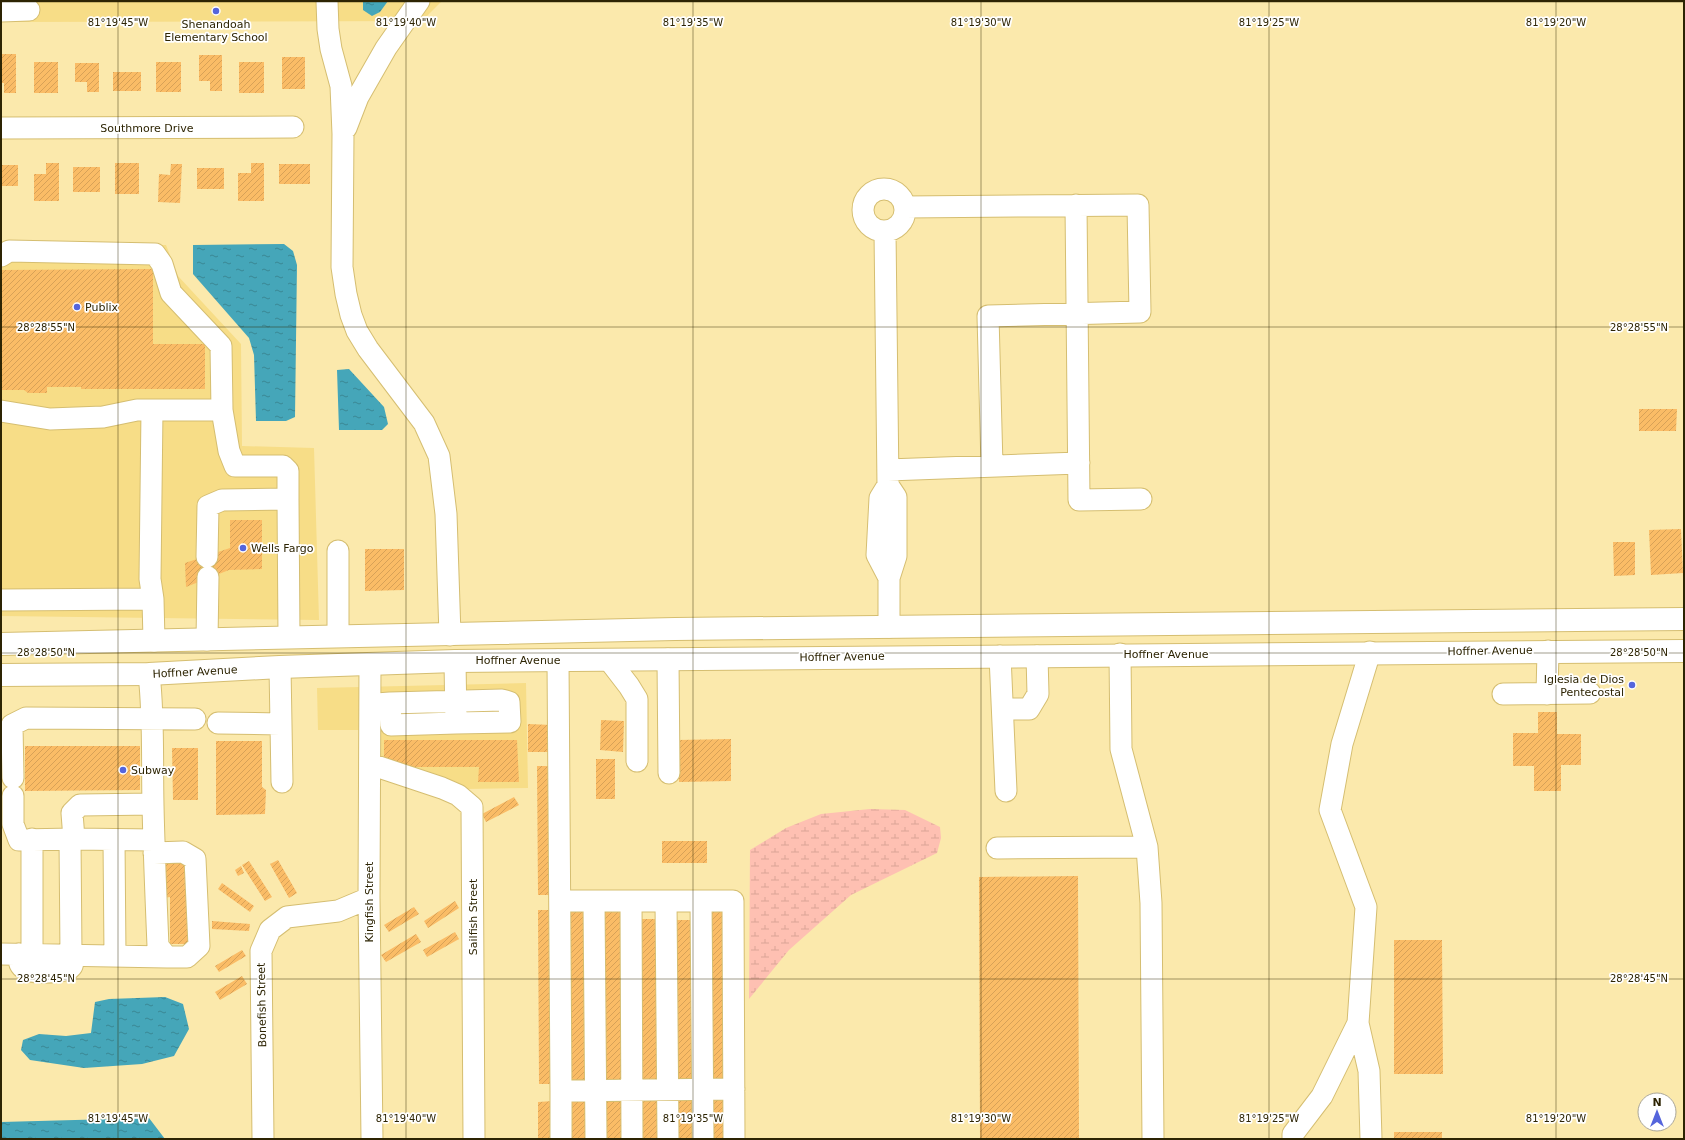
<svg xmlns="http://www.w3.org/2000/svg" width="1685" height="1140" viewBox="0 0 1685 1140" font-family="'DejaVu Sans',sans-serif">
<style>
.built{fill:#f7dd87}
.wetland{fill:url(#wetland-marsh)}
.water{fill:url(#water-ripples)}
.building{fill:url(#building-hatch)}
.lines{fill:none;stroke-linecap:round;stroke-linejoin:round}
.minor-casing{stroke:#d5be71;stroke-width:23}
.major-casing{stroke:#d5be71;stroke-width:24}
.minor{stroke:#fff;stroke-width:21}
.major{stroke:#fff;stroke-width:22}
.ticks{fill:none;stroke:#2d2403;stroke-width:1;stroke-opacity:0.45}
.poi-dot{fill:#5565dc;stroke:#fff;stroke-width:1.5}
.labels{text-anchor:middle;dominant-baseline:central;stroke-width:3.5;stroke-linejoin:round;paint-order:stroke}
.poi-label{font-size:11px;fill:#2d2403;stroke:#fff;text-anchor:start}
.street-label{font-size:11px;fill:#2d2403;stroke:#fff}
.ticks-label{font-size:10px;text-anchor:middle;fill:#2d2403;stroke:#fff;stroke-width:3.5;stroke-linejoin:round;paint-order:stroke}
</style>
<defs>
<pattern id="wetland-marsh" width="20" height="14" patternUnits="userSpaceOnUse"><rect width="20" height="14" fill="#fec0b2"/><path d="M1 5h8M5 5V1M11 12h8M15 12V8" fill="none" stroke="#daa597"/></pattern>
<pattern id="water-ripples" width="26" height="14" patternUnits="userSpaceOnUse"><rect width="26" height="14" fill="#45a6b9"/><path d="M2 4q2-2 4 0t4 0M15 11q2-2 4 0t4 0" fill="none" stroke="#3a8794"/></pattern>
<pattern id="building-hatch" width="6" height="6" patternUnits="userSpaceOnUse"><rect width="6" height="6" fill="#fabc66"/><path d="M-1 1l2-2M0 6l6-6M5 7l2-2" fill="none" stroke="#d7a157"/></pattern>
</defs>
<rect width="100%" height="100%" fill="#fbe9ac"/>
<path class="built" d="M1,1H442L422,21L1,22Z
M1,244L166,245L178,276L241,344L242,446L314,448L319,620L1,616Z
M526,683L528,788L465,789L380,760L378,730H318L317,688Z"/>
<path class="wetland" d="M870,809L905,810L940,827L941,838L937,853L851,895L789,950L749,999L750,850L786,828L821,814Z"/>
<path class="water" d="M363,1H388L380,12L372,16L363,10Z
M284,244L293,251L297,265L295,417L286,421H256L254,355L249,338L193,274V245Z
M349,369L384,407L388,424L382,430H339L337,370Z
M165,997L183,1004L189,1029L174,1056L142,1064L84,1068L30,1060L21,1050L23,1040L39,1034L66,1036L91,1033L95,1002L109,999Z
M149,1118L165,1139H1V1122Z"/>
<path class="building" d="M1,54H16V93H4V83H1Z
M199,55H222V91H210V81H199Z
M282,57H305V89H282Z
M34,62H58V93H34Z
M156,62H181V92H156Z
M239,62H264V93H239Z
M75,63H99V92H87V82H75Z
M113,72H141V91H113Z
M46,163H59V201H34V174H46Z
M115,163H139V194H115Z
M251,163H264V201H238V173H251Z
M171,164H182L180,203L158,202L159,174L170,175Z
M279,164H310V184H279Z
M1,165H18V186H1Z
M73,167H100V192H73Z
M197,168H224V189H197Z
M153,269V344H205V389H81V387H47V393H28L24,390H1V270Z
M1639,409H1677L1676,431H1639Z
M230,520H262V569L229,570L186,587L185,563L230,548Z
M1681,529L1683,573L1651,575L1649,530Z
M1613,542H1635V575L1614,576Z
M365,549H404V590L365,591Z
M1538,712H1557V734H1581V765H1561V791H1534V766H1513V733H1538Z
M601,720L624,721L623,752L600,750Z
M528,724L552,725L551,752H528Z
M731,739V781L679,782V756L677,740Z
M384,740H517L519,782H478L479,767H397L384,759Z
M216,741H262V787L266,790L265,814L216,815Z
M25,746H140V790L25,791Z
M172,748H198V800H173Z
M596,759H615V799H596Z
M537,766H550L551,895H538Z
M514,797L519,805L486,822L482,814Z
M662,841H707V863H662Z
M278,860L297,893L289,898L270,864Z
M249,861L272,897L265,901L242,865Z
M164,862H186L188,944H170V897L164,898Z
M241,866L244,873L238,876L235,870Z
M1078,876L1079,1139H980L979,877Z
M222,883L254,906L250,912L218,889Z
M455,901L459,908L428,928L424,921Z
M414,907L419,914L389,932L384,925Z
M566,909H587L588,1085H567Z
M709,909H726V1085H709Z
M538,910H551L552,1084H539Z
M602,911H620L622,1086H604Z
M638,919H659V1083H638Z
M674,920H692L693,1084H675Z
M212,921L250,924L249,931L212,929Z
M455,932L459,939L427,957L423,950Z
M416,934L421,942L386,962L381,955Z
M1394,940H1442L1443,1074H1394Z
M242,950L246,956L219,972L215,966Z
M242,976L247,984L220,1000L215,992Z
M588,1100V1139H569V1101Z
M711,1100H729V1139H711Z
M553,1101V1139H538V1102Z
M603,1101H623V1139H603Z
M640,1101H660V1139H640Z
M675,1101H694V1139H675Z
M1394,1132H1442V1139H1394Z"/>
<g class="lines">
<defs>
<path id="minor" d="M327,1L328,29L331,49L341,86L343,134L342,267L346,294L351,315L357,331L368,349L424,423L439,456L446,514L450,635
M1,11L29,10
M1,128L293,127
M346,128L358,97L386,48L419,1
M863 210a21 21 0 1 1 42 0a21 21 0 1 1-42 0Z
M1076,205L1079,500L1141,499
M905,207L1138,205L1140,312L988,316L992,466
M885,231L888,485
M1,256L9,251L155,254L162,264L171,293L221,346L222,410H152
M222,410L229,451L235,466H283L288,471V499
M1,411L50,419L103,417L137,410H152L150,579L153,599L154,641
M888,470L1079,463
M207,557L208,506L222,500L288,499L289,637
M889,578L877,555L880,498L888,485L896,497V556L889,578V627
M1,600L153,599
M338,636V551
M207,640L208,577
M1370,652L1342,744L1330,810L1366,907L1358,1023L1369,1071L1371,1139
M1000,656L1006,791
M668,659L669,773
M558,660L561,1091
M609,660L629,686L637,699V761
M370,664L369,898L372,1139
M280,667L282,782
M149,674C154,717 152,762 153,805C154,852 156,899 158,946L167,957H187L199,946L195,859L183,852L154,853
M1503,694L1590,693
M1547,694L1548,651
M390,703L502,700L509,702L510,722L456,723
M377,704L390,703L391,725L456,723L455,661
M1003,709H1029L1038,694L1037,656
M218,723L280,724
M370,764L442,788L458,795L472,807L474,1139
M13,778L12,725L26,718L195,719
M13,796V824L19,840L74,839
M153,804L80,805L72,813L74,839L154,840
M32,839V955
M70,839L71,955
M114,840L115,956
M1147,847L1151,903L1153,1139
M997,848L1147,847L1121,749L1120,654
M560,901H594L596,1139
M594,901H733L734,1139
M631,901L632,1139
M666,901L668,1139
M701,901L703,1139
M1,954L167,957
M19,954C19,957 19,961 20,964C25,976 59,972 69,969L72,966L75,955
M263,1139L261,951L270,930L287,917L338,911L369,898
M561,1139V1091L734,1089
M1293,1139V1134L1322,1096L1358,1023"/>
<path id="major" d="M1,644L675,629L1684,619
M1,675L149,674L280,667L455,661L1684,651"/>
</defs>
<use href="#minor" class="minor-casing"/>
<use href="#major" class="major-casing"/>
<use href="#minor" class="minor"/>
<use href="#major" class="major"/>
</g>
<path class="ticks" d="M118,1V1139M406,1V1139M693,1V1139M981,1V1139M1269,1V1139M1556,1V1139M1,2H1684M1,327H1684M1,653H1684M1,979H1684"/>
<g class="poi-dot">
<circle cx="216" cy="11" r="4"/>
<circle cx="77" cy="307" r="4"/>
<circle cx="243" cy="548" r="4"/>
<circle cx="1632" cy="685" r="4"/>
<circle cx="123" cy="770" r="4"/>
</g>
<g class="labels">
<g class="poi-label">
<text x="216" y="24" text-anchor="middle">Shenandoah<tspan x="216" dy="13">Elementary School</tspan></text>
<text x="85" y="307">Publix</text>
<text x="251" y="548">Wells Fargo</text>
<text x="1624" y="679" text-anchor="end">Iglesia de Dios<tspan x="1624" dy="13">Pentecostal</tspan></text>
<text x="131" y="770">Subway</text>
</g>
<g class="street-label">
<text x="147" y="128">Southmore Drive</text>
<text transform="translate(1490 651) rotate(-1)">Hoffner Avenue</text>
<text x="1166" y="654">Hoffner Avenue</text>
<text transform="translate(842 657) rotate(-1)">Hoffner Avenue</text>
<text x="518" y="660">Hoffner Avenue</text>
<text transform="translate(195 672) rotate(-3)">Hoffner Avenue</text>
<text transform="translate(369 902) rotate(-90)">Kingfish Street</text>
<text transform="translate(473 917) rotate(-90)">Sailfish Street</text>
<text transform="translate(262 1005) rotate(-91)">Bonefish Street</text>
</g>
</g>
<g class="ticks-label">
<text x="118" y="26">81°19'45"W</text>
<text x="406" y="26">81°19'40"W</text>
<text x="693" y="26">81°19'35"W</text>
<text x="981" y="26">81°19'30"W</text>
<text x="1269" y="26">81°19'25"W</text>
<text x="1556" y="26">81°19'20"W</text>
<text x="46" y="331">28°28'55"N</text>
<text x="1639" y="331">28°28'55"N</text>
<text x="46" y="656">28°28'50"N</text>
<text x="1639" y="656">28°28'50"N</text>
<text x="46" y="982">28°28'45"N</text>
<text x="1639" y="982">28°28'45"N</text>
<text x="118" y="1122">81°19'45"W</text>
<text x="406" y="1122">81°19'40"W</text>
<text x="693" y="1122">81°19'35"W</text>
<text x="981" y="1122">81°19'30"W</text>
<text x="1269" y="1122">81°19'25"W</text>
<text x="1556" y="1122">81°19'20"W</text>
</g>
<rect width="1685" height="1140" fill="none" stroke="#2d2403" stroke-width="4"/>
<g transform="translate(1657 1112)"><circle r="19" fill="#ffffff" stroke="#aba79a"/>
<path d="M0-3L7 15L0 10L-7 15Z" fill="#5565dc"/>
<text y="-6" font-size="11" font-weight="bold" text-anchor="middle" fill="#2d2403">N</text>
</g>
</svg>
